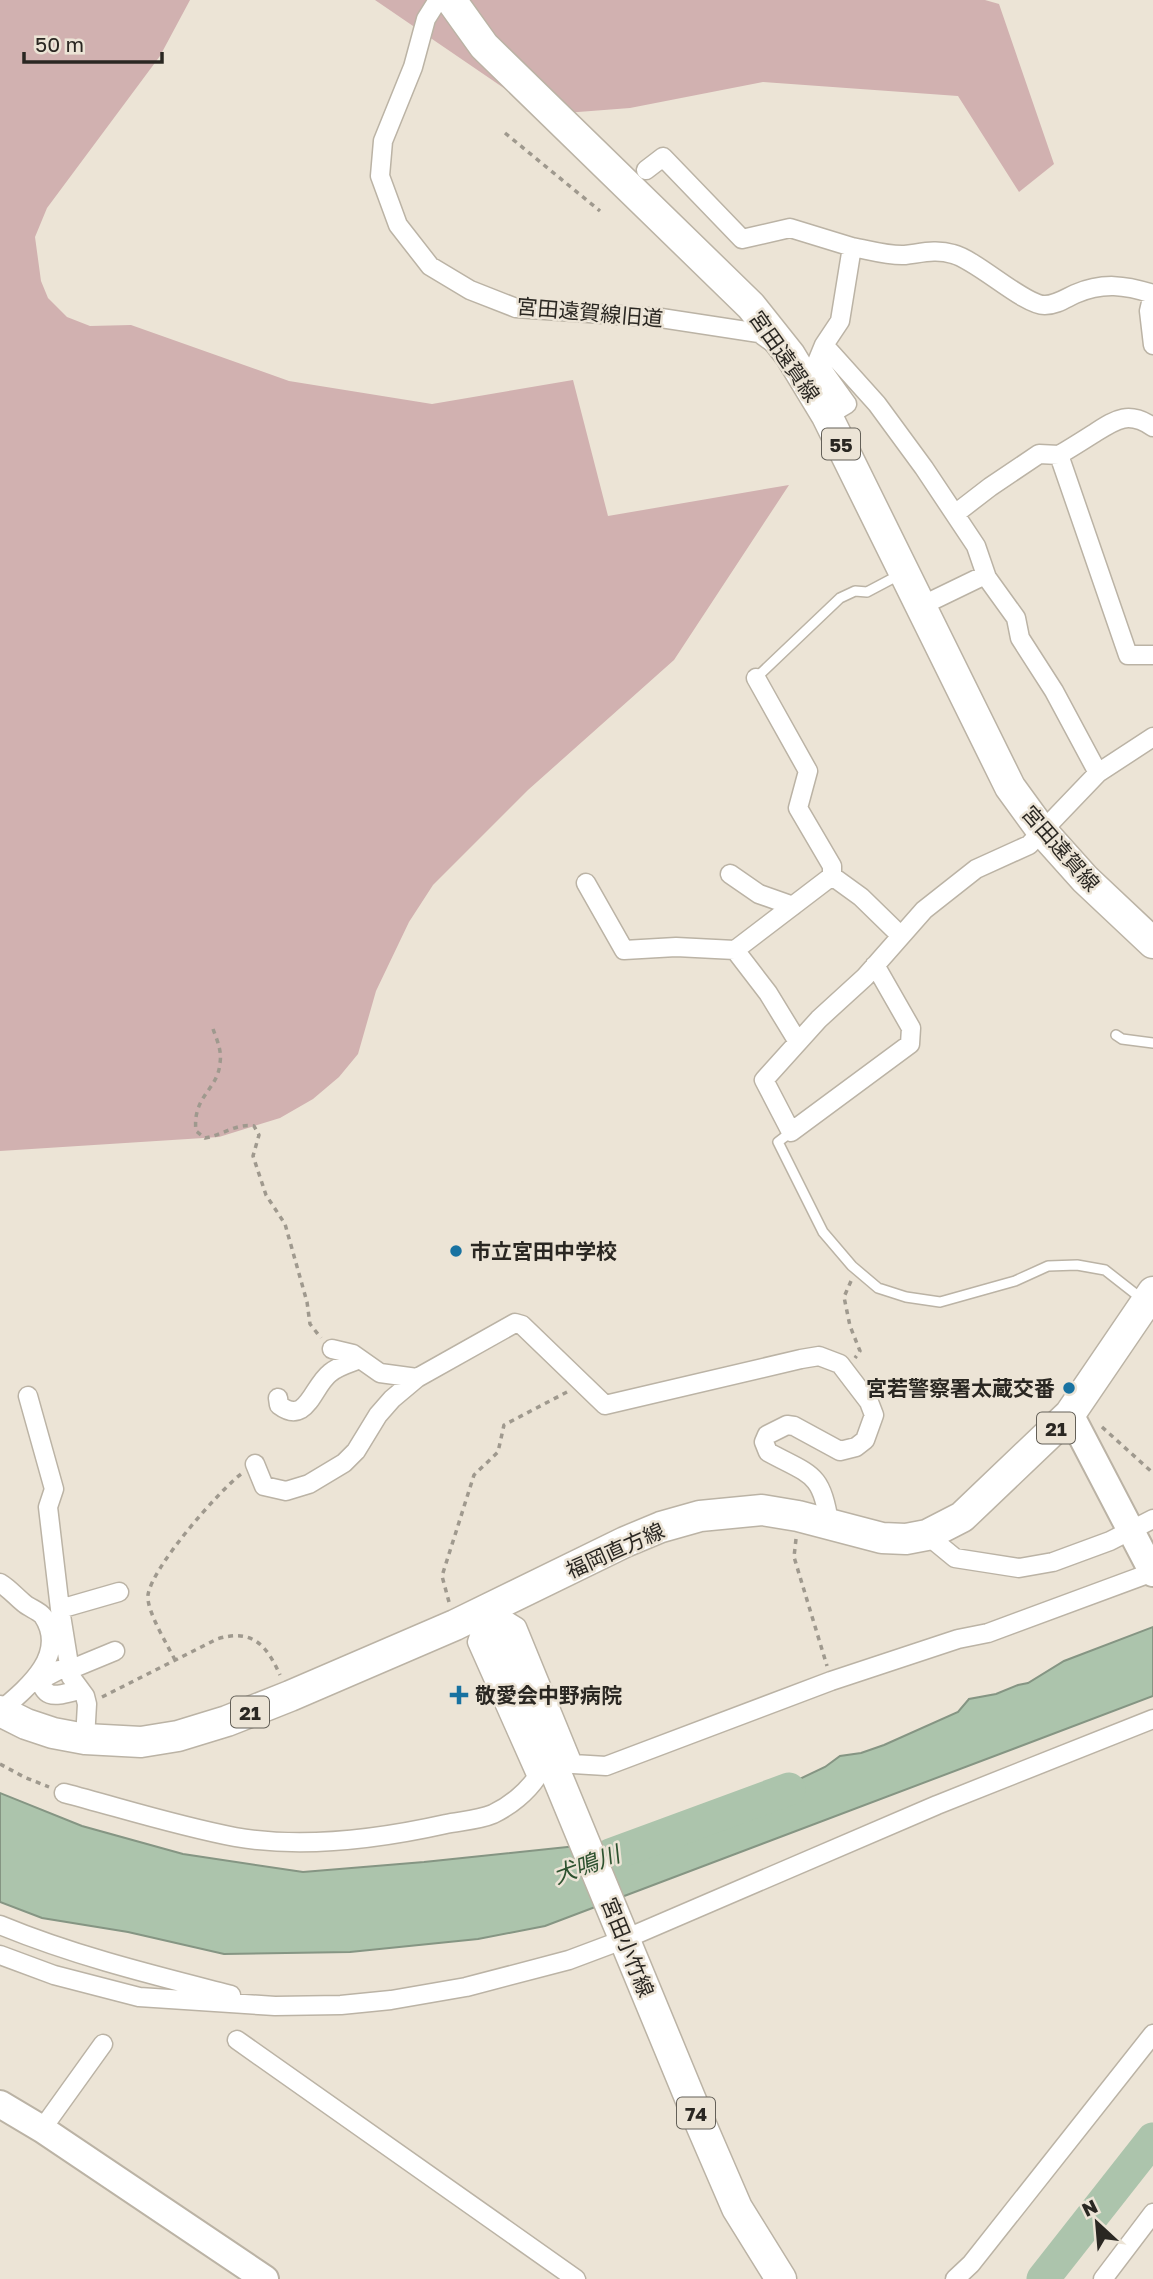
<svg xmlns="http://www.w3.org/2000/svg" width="1153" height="2279" viewBox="0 0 1153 2279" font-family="'Golos Text','Noto Sans JP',sans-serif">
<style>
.green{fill:#d1b1b0}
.water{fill:#acc4ac;stroke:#859583;stroke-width:2}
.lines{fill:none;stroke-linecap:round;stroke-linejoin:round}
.river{stroke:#acc4ac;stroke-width:33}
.lane-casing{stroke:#bbb3a5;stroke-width:12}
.street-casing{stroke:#bbb3a5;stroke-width:21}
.secondary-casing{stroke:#bbb3a5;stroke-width:30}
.primary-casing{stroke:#bbb3a5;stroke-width:33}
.path{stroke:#9f998e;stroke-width:3.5;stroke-dasharray:5 5;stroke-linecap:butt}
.lane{stroke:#fff;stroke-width:9}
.street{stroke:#fff;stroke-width:18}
.secondary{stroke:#fff;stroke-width:26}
.primary{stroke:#fff;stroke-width:30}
.poi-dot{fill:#1872a1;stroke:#ece4d6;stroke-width:2.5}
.labels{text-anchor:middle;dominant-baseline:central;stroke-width:5;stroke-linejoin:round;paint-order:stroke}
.shield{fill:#ece4d6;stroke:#646058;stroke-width:2}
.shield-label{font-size:19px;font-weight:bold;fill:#2a2722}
.street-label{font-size:21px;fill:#2a2722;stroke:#ece4d6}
.poi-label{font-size:21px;font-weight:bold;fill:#2a2722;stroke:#ece4d6;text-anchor:start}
.water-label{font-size:23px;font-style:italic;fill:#2d522f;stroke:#ece4d6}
</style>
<rect width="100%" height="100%" fill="#ece4d6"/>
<path class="green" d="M0,0H190L160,56L47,208L35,237L41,281L48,298L67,317L90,326L131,325L289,381L432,404L573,380L608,516L789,485L674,660L528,790L433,885L409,922L376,991L358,1054L339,1077L313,1099L280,1118L219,1137L0,1151Z
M375,0H985L999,4L1054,164L1019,192L958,96L763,82L630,108L565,113L533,108Z"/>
<path class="water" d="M1153,1627V1696L545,1926L478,1939L350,1952L224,1954L128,1932L42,1918L0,1902V1793L82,1826L183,1854L303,1872L424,1862L681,1835L825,1767L840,1756L861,1753L884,1745L958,1712L969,1699L996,1694L1018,1685L1028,1683L1064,1661Z"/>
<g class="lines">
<path class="river" d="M610,1855L789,1789
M1043,2279L1153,2139"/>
<defs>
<path id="lane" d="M756,678L840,598L855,591L867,592L901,574
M1116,1035L1122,1039L1153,1043
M791,1132L778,1142L823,1232L852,1266L878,1288L906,1297L940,1302L1015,1281L1048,1266L1077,1265L1105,1270L1142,1299"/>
<path id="street" d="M438,0L426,19L413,67L383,141L380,176L398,225L430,266L470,290L516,308L661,318L759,333L773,343
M646,170L663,157L742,239L790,228L852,247
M1153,294L1149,311L1153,345
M824,345L877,404L924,468L976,546L987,578
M827,416L847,404L817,362L824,345L840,321L852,247C869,250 888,256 905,255C922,253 936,249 953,254C977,260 1025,306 1045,305C1056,305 1066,298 1075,294C1103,282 1125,285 1153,294
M1153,427C1128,410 1115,420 1093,434C1082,441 1071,448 1059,455L1128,655H1153
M955,514L990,487L1039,454L1059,455
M921,606L985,575L1016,618L1020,638L1054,691L1098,773
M756,678L808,771L798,808L832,866V876
M730,874L759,894L793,906
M586,883L624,950L676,947L735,950
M875,965L911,1028L910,1044L791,1132L764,1080L819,1019L865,977L924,910L976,869L1029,845L1098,773L1153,737
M798,1042L768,993L735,950L832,876L861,897L901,936
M332,1349L353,1354L380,1373L417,1378L515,1323L522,1325L605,1405L801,1359L819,1356L840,1364L869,1402L874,1415L865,1440L856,1447L840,1451L794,1426L787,1425L767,1435L764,1442L768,1452C810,1475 822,1472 829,1523
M28,1396L54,1489L48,1507L60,1609L71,1677L85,1696L87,1704L85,1739
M278,1398L279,1405C307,1426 312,1387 330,1373C338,1366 350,1363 360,1359
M255,1464L264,1486L286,1491L309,1484L344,1463L356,1451L378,1415L392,1399L417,1378
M927,1535L955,1558L1019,1568L1053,1562L1110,1541L1153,1519
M0,1583C10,1589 16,1597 25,1604C30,1608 39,1611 43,1616C69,1655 26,1689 0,1711
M60,1609L119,1592
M39,1673C43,1703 57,1695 80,1690
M40,1680L59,1670H69L115,1651
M64,1793C121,1808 177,1826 235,1837C304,1849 379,1839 446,1824C461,1821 479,1820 493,1814C510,1806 527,1792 537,1777L477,1642L488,1609L517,1627L573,1764L606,1766L831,1681L958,1639L988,1633L1153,1572
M0,1925C75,1956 153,1975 231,1995
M0,1955L54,1975L139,1997L275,2006L341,2005L391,2000L466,1987L569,1960L625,1939L937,1805L1153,1719
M237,2040L576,2279
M42,2129L103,2044
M955,2279L971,2264L1153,2034
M1103,2279L1153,2213"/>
<path id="secondary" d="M1070,1414L1153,1573
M0,2104L42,2129L265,2279"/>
<path id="primary" d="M451,0L484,46L751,306L790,355L827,416L1010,787L1042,831L1085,879L1153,943
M488,1609L702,2127L737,2208L781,2279
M0,1711L26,1724L53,1733L85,1739L141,1742L178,1736L227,1721L290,1696L455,1625L625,1542L661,1527L700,1516L762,1510L798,1516L882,1538L906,1539L927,1535L962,1517L1070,1414L1153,1292"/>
</defs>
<use href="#lane" class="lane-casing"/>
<use href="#street" class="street-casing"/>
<use href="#secondary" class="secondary-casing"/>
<use href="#primary" class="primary-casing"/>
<path class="path" d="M505,133L600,211
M213,1029C217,1040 222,1051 220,1063C218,1090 192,1096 196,1131L205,1138C223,1135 236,1123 254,1126L259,1135L253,1156L266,1195L285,1224L307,1302L310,1324L321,1338
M851,1281L844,1297L850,1326L860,1351L855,1358
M1102,1427L1153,1473
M796,1539L794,1557L827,1666
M449,1602L442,1576L474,1475L498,1452L504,1425L567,1392
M175,1660C168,1646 146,1610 148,1595C152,1567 218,1492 241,1474
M102,1697L217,1639C253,1628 267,1646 280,1675
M0,1764L24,1777L49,1787"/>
<use href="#lane" class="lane"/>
<use href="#street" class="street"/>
<use href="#secondary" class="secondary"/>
<use href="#primary" class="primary"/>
</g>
<g class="poi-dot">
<circle cx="456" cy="1251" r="7"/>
<circle cx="1069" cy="1388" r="7"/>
<path d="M455.5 1684.5h7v7h7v7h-7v7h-7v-7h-7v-7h7z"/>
</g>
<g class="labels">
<g class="shield">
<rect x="822" y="428.5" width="38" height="31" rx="5"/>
<rect x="1037" y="1412.5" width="38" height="31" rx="5"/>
<rect x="231" y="1696.5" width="38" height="31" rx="5"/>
<rect x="677" y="2097.5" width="38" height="31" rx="5"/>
</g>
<g class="shield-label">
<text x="841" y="444">55</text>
<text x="1056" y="1428">21</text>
<text x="250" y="1712">21</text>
<text x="696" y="2113">74</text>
</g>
<g class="street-label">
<text transform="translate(590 312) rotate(5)">宮田遠賀線旧道</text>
<text transform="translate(785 356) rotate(55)">宮田遠賀線</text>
<text transform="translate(1061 848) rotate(49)">宮田遠賀線</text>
<text transform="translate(615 1550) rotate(-24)">福岡直方線</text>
<text transform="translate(628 1947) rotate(68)">宮田小竹線</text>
</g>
<g class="poi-label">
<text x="470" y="1251">市立宮田中学校</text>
<text x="1055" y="1388" text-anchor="end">宮若警察署太蔵交番</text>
<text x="475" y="1695">敬愛会中野病院</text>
</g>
<g class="water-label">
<text transform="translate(586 1864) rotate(-20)">犬鳴川</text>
</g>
</g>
<g transform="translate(1097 2223) rotate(334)" stroke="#ece4d6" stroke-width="5" paint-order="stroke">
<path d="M0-5L12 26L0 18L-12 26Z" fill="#2a2722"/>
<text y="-10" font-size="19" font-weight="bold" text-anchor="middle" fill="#2a2722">N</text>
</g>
<path d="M24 52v10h138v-10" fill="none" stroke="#2a2722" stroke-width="3.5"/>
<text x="35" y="52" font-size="21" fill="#2a2722" stroke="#ece4d6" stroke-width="5" paint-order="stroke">50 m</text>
</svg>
